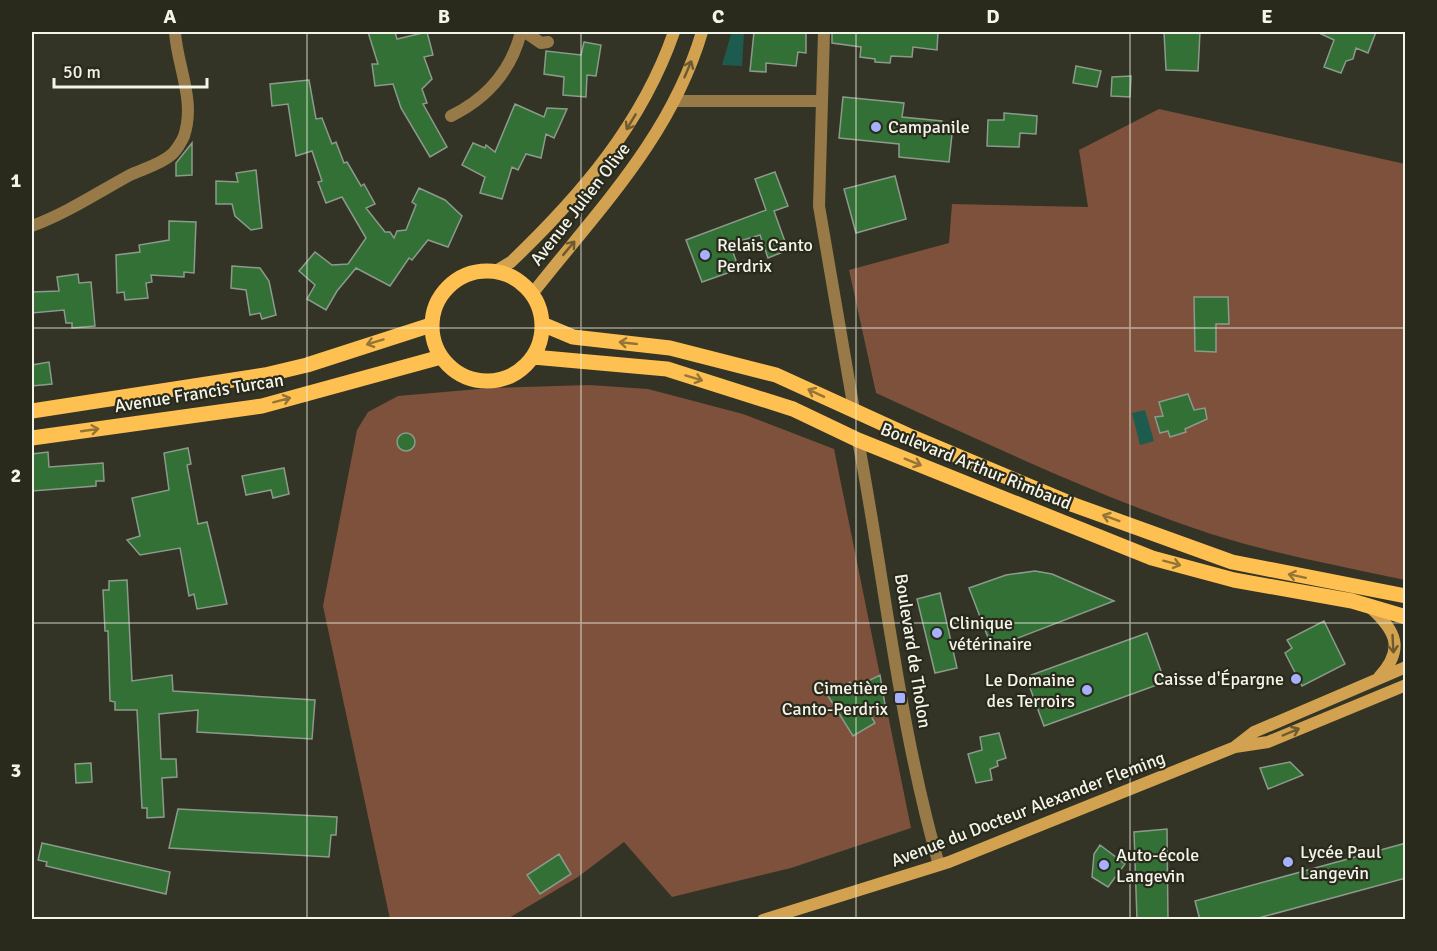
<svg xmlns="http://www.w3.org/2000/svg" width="1437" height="951" viewBox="0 0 1437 951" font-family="Signika,sans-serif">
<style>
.green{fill:#7d513c}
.water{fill:#1e5b4f}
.building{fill:#337036;stroke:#8c9a8c;stroke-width:1.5}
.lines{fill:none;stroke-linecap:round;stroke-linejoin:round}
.street{stroke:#987a49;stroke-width:12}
.secondary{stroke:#d2a250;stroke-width:12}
.primary{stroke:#ffc052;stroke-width:15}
.oneway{stroke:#6d5a30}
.oneway2{stroke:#947536}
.grid{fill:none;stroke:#f3f4ea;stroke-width:1.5;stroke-opacity:0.55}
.poi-dot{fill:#a5b1fc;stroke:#292a1b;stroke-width:2}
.labels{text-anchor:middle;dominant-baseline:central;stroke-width:4.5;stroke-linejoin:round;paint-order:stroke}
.poi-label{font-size:18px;fill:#f3f4ea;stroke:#292a1b;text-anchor:start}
.street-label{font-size:18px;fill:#f3f4ea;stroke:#292a1b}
.neatline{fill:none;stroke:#f3f4ea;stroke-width:2}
.grid-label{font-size:20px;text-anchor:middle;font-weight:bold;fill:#f3f4ea}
</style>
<rect width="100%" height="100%" fill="#333425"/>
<path class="green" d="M1159,109L1405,164V580C1341,566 1274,554 1211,534C1096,496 986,443 876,393L849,270L949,243L952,204L1088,207L1079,150Z
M589,385L648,389L743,414L834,449L911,828L791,868L672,897L624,842L578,877L507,919H390L323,606L357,430L368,412L398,396L490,388Z"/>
<path class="water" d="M731,34H744L742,66L722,65Z
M1145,410L1154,441L1140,445L1132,413Z"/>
<path class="building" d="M368,32H395L397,39L427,32L433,55L424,57L432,79L422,89L427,103L423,104L447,147L430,157L401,108L393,84L375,86L372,64H378Z
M754,32H806V53L798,52L796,66L766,63V72L750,71Z
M832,32H938L937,50L913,47L912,57L891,56L890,63L875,62V59L860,57L861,47L832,43Z
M1164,32H1200L1198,71L1166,70Z
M1317,32H1376L1368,53L1356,48L1353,59L1346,61L1341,73L1324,67L1334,40Z
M584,42L601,45L596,76L587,75L586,97L563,95L564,77L544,74L546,51L581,55Z
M1076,66L1101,71L1097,87L1073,83Z
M1131,76L1130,97L1111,96L1112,77Z
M309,80L316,119L322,118L332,144L336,142L344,163L347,162L361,186L364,184L375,204L366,208L385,232H390L394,238L397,231L406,230L416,205L412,202L419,188L445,200L462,216L448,247L428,240L412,260L409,258L390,286L356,268L337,291L326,310L307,299L315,285L299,271L315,252L332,265L348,264L366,238L342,197L326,203L318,182L322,181L312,151L296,156L288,104L272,106L270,84Z
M843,97L904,103L902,117L942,121L941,132L952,134L949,162L899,157V144L839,138Z
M515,104L544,117L547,108L567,109L554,138L546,134L541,158L526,154L518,170L512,167L502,199L480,193L485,177L462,165L473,143L485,148L486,145L495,152Z
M1004,113L1037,116L1036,134L1020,133L1019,147L987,146L988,120H1004Z
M192,143V175L176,176V163Z
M256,170L262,228L251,230L235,216L232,204H216V181L238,182L236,173Z
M775,172L788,206L774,211L788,250L768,258L760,235L730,244L739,269L702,282L686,240L766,210L755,179Z
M895,176L906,219L856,233L844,189Z
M169,221L196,222L194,273L184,272V277L151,275L152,282L146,283L148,298L125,300L124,292L117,293L116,255L140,252L139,245L169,240Z
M232,266L260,268L269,281L276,315L262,319L260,313L250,315L246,290L231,288Z
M78,274L79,283L91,282L95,326L72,328V323H66L64,310L32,313V292L59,291L57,277Z
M1194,297H1228L1229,324H1216V352L1195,351Z
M49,362L52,384L32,386V365Z
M1188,394L1194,410L1205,408L1207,419L1185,429L1186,432L1170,437L1168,431L1160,433L1155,417L1163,416L1159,402Z
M397 442a9 9 0 1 1 18 0a9 9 0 1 1-18 0Z
M188,448L191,464L187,465L198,524L207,522L227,604L197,609L194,594L189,596L180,548L140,555L127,540L140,536L132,498L169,490L164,453Z
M48,452L49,467L103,463L104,481H96V486L32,491V454Z
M284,468L289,494L273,498L271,490L246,495L242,476Z
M1035,571L1052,574L1114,601L992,648L969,588L1006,575Z
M127,580L132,681L172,675L173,691L315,700L312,739L197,732L198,710L159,714L161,759H176L177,777L162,778L164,817L147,818V808H142L137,710H115V702L110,701L108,631H105L103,590H109V581Z
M940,593L957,668L935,673L917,599Z
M1324,621L1345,664L1302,686L1285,653L1292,648L1287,640Z
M1147,633L1165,682L1044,726L1026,677Z
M880,675L885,705L868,711L875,723L853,736L828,696L850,682L854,688Z
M999,733L1006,758L997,761L998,766L990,769L992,780L976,783L968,754L982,750L980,737Z
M1290,762L1303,775L1268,789L1260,768Z
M91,763L92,782L76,783L75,764Z
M178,809L337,817L336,835H331L329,857L169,848Z
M1167,829L1168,920H1137L1134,832Z
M42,843L170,872L166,894L46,866L47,862L38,860Z
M1406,843V878L1251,920H1200L1195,901Z
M1100,845L1125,864L1108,887L1092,877L1094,854Z
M559,854L571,874L540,894L527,875Z"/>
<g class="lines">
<path class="street" d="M525,32L541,43L548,42
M824,32L819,206L854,410
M674,101H822
M451,116C488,98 511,71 521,32
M32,226C67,213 97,193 130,175C143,169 161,164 171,155C176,151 182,141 184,136C196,100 177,66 175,32
M858,440C885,582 899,726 939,865"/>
<path class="secondary" d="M496,271L511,262C581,195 642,124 674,32
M532,294C598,210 671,137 702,32
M1371,608C1396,631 1405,649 1379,677
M1236,746L1254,732L1406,667
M763,920L949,862L1235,747L1268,742L1406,685"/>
<path class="primary" d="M432 326a55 55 0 1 1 110 0a55 55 0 1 1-110 0Z
M542,324L573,337L670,348L776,375L912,437L1074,505L1232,562L1406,596
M533,357L667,369L793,409L858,440L1152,558L1234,580L1352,601L1406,617
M32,411L265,375L307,365L431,325
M32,438L262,406L441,357"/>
</g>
<defs><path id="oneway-shaft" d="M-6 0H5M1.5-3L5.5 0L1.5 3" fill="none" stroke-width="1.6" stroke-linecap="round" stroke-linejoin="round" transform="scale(1.5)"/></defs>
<g class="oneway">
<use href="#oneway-shaft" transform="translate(688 69) rotate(-67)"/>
<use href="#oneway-shaft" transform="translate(631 122) rotate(121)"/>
<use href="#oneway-shaft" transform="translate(569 248) rotate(-50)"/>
<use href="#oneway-shaft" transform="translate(1393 644) rotate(87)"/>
<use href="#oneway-shaft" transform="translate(1291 732) rotate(-23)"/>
</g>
<g class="oneway2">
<use href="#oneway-shaft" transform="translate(375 342) rotate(163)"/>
<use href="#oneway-shaft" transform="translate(628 343) rotate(-174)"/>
<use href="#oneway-shaft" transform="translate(694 378) rotate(17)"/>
<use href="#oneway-shaft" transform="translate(816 393) rotate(-155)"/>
<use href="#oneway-shaft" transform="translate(282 400) rotate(-15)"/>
<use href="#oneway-shaft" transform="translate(90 430) rotate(-8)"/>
<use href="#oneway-shaft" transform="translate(913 462) rotate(22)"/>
<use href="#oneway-shaft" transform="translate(1111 518) rotate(-160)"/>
<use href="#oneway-shaft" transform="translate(1172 563) rotate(15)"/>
<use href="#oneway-shaft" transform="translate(1297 576) rotate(-168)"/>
</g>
<path class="grid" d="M307,32V920M581,32V920M856,32V920M1130,32V920M32,328H1406M32,623H1406"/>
<g class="poi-dot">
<circle cx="876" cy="127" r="6"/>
<circle cx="705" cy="255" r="6"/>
<circle cx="937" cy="633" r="6"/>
<circle cx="1296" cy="679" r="6"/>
<circle cx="1087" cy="690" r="6"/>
<rect x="894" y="692" width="12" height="12" rx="3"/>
<circle cx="1288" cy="862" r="6"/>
<circle cx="1104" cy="865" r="6"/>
</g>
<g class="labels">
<g class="poi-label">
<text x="888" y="127">Campanile</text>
<text x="717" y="245">Relais Canto<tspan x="717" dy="21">Perdrix</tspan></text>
<text x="949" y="623">Clinique<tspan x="949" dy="21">vétérinaire</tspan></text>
<text x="1284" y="679" text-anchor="end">Caisse d'Épargne</text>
<text x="1075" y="680" text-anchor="end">Le Domaine<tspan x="1075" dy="21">des Terroirs</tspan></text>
<text x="888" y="688" text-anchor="end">Cimetière<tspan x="888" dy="21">Canto-Perdrix</tspan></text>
<text x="1300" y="852">Lycée Paul<tspan x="1300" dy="21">Langevin</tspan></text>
<text x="1116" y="855">Auto-école<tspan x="1116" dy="21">Langevin</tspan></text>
</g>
<g class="street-label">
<text transform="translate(580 204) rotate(-52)">Avenue Julien Olive</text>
<text transform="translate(199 393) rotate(-9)">Avenue Francis Turcan</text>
<text transform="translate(976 466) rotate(22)">Boulevard Arthur Rimbaud</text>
<text transform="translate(913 651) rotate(81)">Boulevard de Tholon</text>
<text transform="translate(1028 809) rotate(-21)">Avenue du Docteur Alexander Fleming</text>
</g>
</g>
<rect width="1437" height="951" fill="none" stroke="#292a1b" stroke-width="66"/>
<path d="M54 78v9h153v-9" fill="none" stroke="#f3f4ea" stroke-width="3"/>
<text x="63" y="78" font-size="18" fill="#f3f4ea" stroke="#292a1b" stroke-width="4.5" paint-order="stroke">50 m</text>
<rect x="33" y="33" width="1371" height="885" class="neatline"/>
<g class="grid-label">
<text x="170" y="23">A</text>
<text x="444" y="23">B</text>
<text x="718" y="23">C</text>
<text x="993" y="23">D</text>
<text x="1267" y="23">E</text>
<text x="16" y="187">1</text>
<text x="16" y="482">2</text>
<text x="16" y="777">3</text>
</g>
</svg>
